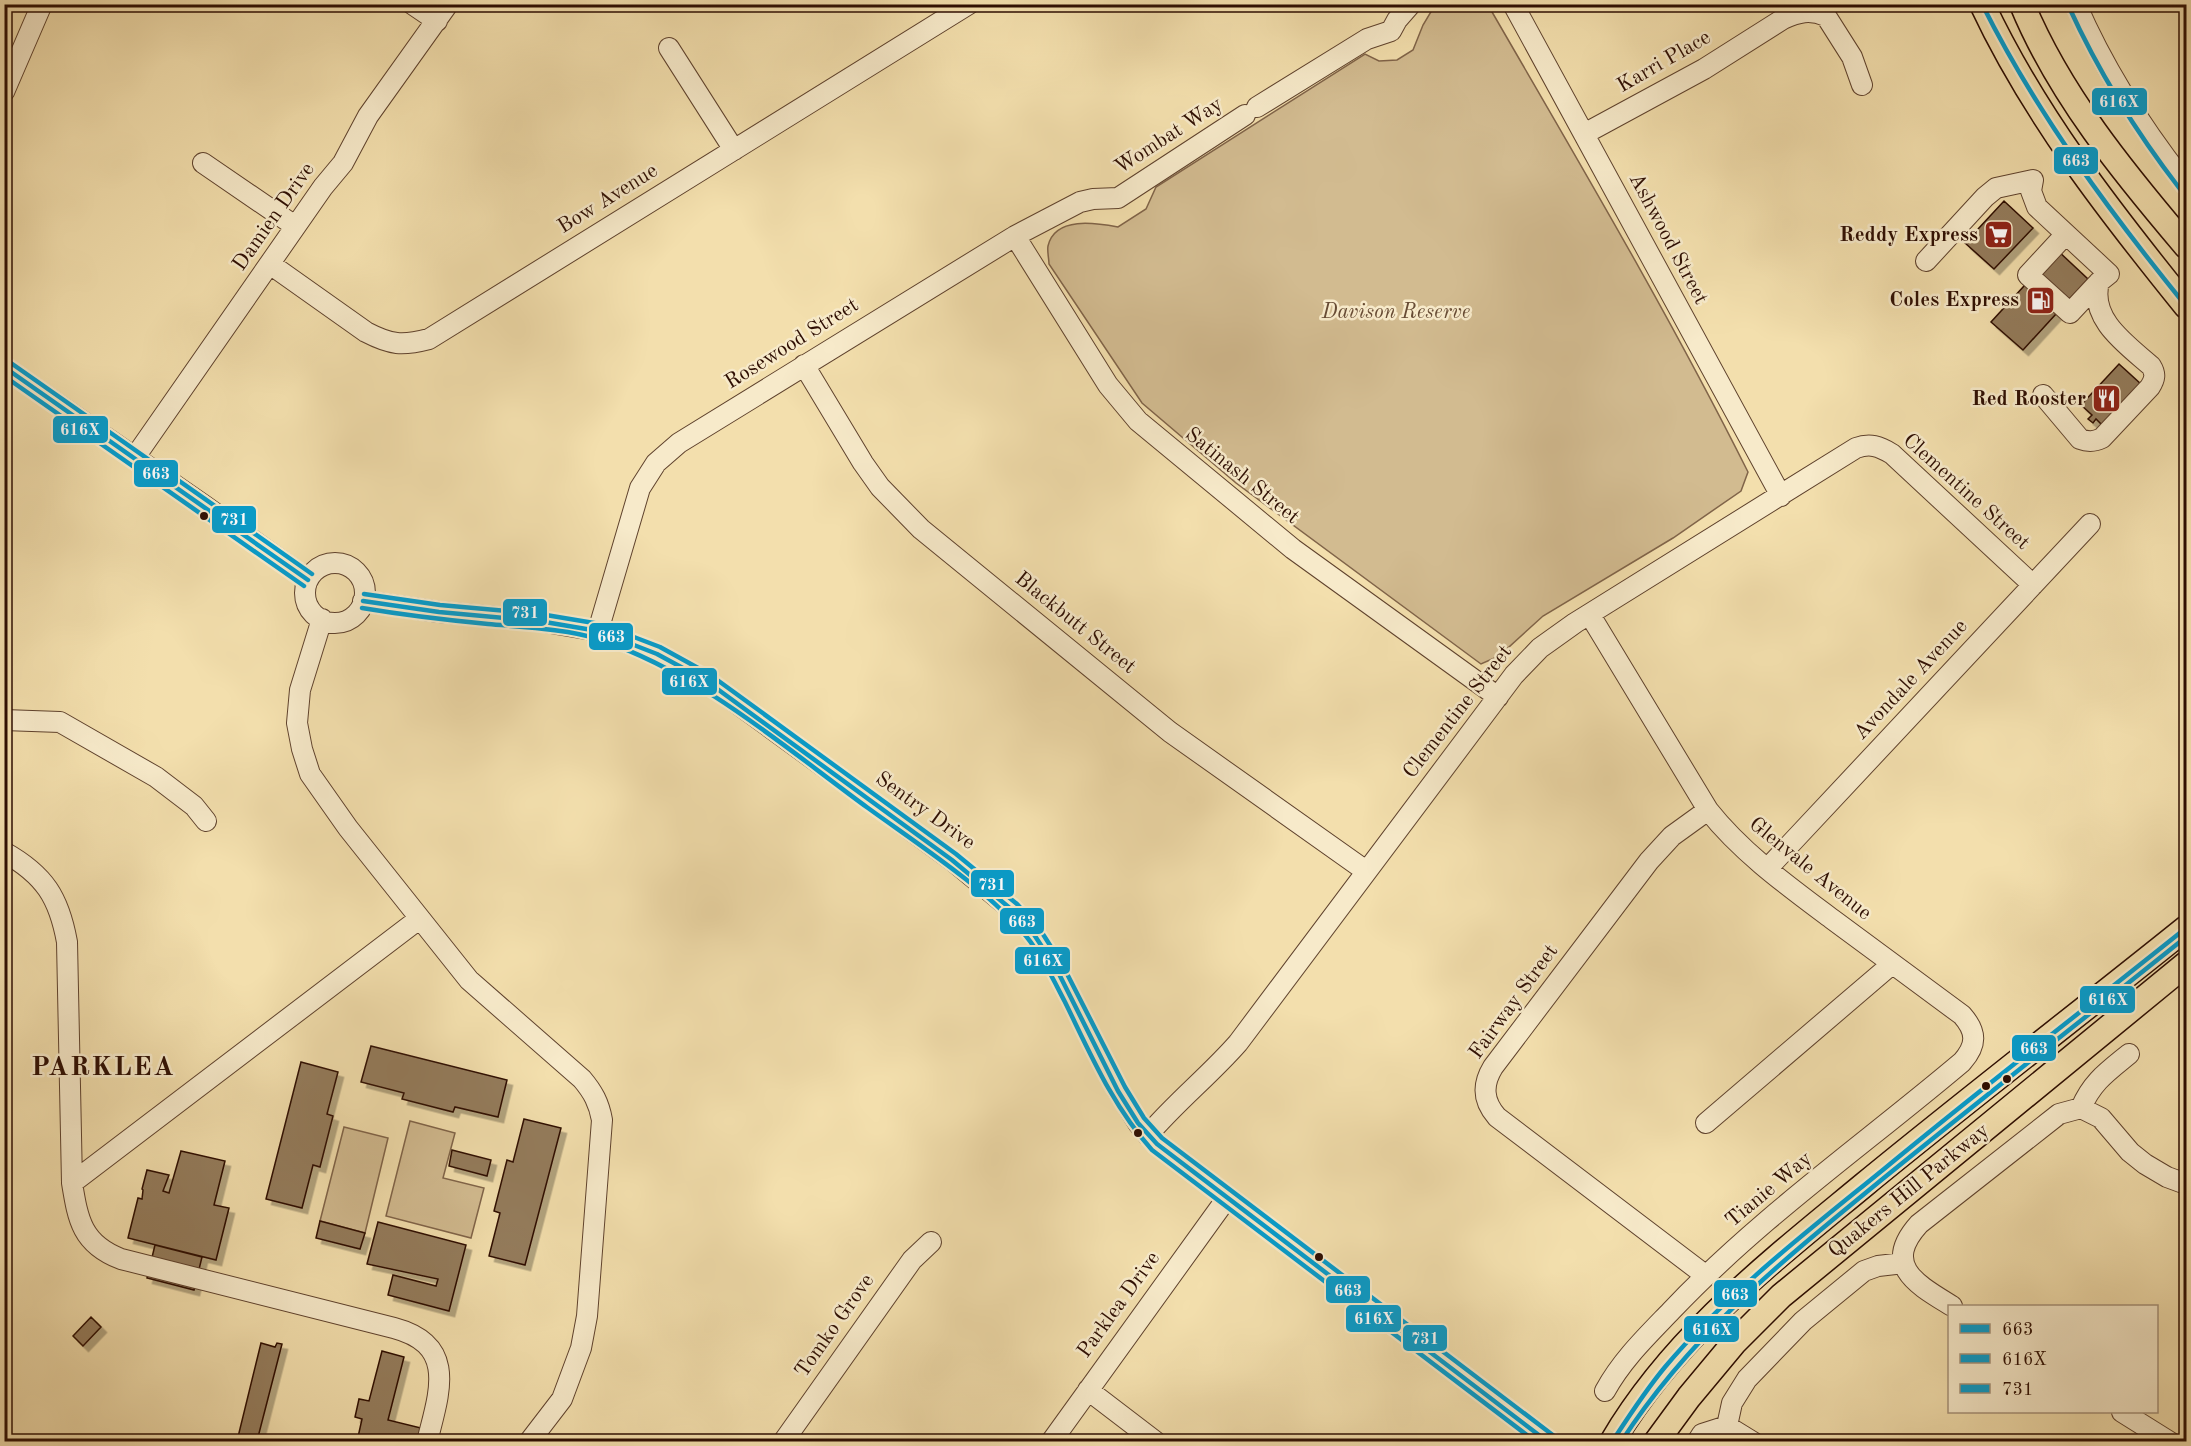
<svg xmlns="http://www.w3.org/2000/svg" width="2191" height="1446" viewBox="0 0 2191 1446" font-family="'Old Standard TT',serif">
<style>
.green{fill:#d2bb90;stroke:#806449;stroke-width:1.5}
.building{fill:#947b5b;stroke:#2e0e02;stroke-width:1.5;filter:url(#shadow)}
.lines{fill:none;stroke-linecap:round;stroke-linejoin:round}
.minor-casing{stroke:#5f422d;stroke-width:22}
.major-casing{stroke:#2e0e02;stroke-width:27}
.minor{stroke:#f7eaca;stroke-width:20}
.major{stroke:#f3dfad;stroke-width:24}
.bus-1-casing{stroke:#f7eaca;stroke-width:9}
.bus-2-casing{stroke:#f7eaca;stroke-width:9}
.bus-3-casing{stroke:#f7eaca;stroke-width:9}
.bus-1{stroke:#079ccb;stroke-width:4.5}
.bus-2{stroke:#079ccb;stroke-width:4.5}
.bus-3{stroke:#079ccb;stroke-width:4.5}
.bus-dot{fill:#2e0e02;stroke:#f7eaca;stroke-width:2}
.labels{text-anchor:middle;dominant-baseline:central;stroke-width:5;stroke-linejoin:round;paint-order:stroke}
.street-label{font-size:21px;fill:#2e0e02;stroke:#f7eaca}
.poi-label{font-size:21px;font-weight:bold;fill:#2e0e02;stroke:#f7eaca;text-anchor:end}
.park-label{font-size:21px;font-style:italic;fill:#674b34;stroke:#f7eaca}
.district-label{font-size:27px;font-weight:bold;letter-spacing:1.5px;fill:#2e0e02;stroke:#f7eaca}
.line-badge{stroke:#f7eaca;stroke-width:2}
.badge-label{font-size:16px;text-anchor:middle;font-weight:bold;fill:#fff}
</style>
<defs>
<filter id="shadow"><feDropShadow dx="5.5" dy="5.5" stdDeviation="0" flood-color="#0004"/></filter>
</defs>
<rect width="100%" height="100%" fill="#f3dfad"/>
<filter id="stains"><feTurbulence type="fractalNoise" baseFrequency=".00333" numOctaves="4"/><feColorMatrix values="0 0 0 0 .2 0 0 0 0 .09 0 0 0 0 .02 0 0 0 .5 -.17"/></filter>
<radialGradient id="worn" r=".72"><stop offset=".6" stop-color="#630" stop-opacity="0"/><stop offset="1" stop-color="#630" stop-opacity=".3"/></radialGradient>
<path class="green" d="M1439,5H1488C1577,159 1668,312 1748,472L1741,491L1673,538L1543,616L1499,656L1481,664L1236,483L1142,403L1049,264C1049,259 1047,251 1048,246C1055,216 1096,223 1118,227L1146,209L1156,187L1365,54L1379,61L1397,60L1413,50L1423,25L1432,10Z
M410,1121L455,1133L443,1178L484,1188L471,1238L386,1216Z
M344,1127L388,1138L365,1233L320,1221Z"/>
<path class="building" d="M2004,201L2033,228L1994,269L1965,243Z
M2057,250L2088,279L2023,350L1991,322Z
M2119,364L2142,385L2103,426L2096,419L2093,423L2088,419L2092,415L2081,405Z
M371,1046L507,1080L498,1117L455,1107L453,1112L402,1099L404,1093L361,1082Z
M301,1062L338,1072L327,1114L333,1116L320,1167L313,1165L302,1208L266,1199Z
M524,1119L561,1128L525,1265L489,1256L500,1213L494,1211L507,1160L513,1162Z
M452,1150L491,1160L487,1176L449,1166Z
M181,1151L225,1161L214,1205L229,1208L216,1260L128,1238L138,1198L142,1199L143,1190L142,1189L147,1170L169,1175L163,1191L169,1193Z
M320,1221L365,1233L360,1249L316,1238Z
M378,1222L466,1245L449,1311L388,1295L393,1275L436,1286L438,1279L367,1264Z
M155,1245L202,1257L194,1290L147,1278Z
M91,1317L101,1327L83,1346L73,1336Z
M261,1343L275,1347L277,1343L282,1344L257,1441L238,1437Z
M382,1351L404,1357L388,1420L421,1428L418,1442H374L358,1437L362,1419L355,1417L359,1399L369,1401Z"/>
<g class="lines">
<defs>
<path id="minor" d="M412,4L437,21
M1513,4L1781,496
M2076,4C2105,71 2141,127 2186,184
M669,48L734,150
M4,92L42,4
M1257,107L1367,39L1391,31L1397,20L1411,4
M1584,134L1704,69L1783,19C1798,12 1810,9 1826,16L1852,57L1862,85
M203,163L295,226
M1015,236L1108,385L1138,421L1293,549L1498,697
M1926,261L1985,197L1996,188L2033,180L2031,191L2037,207L2109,274L2099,282L2070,313L2028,275L2065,235
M270,264L366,332C391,345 402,346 429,339L969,4
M804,365L863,463L880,487L921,529L1170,732L1366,871
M4,367L205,506L308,580
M2043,395L2080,439C2088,442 2094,442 2102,438L2150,387C2155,379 2156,374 2151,366C2126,344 2089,319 2099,282
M135,457L323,187L343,163L368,116L448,4
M305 593a30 30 0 1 1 60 0a30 30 0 1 1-60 0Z
M363,601L439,612L539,621L598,631L657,654L705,680L952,860L1011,909L1033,933L1056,968L1118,1091L1138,1123L1157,1144L1549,1442
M1590,615L1708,810C1742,853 1788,886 1832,919C1875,951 1919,983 1962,1015C1977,1032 1977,1045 1962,1062C1865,1144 1759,1218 1671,1311C1646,1337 1622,1360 1605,1391
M322,619L300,690L297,723L302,749L310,774L348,828L469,980L582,1079C593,1092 599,1103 602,1120L587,1316L581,1348L562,1399L529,1442
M598,631L640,488L656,463L679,443L1015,236L1080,202L1093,199L1118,198L1245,115
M4,720L60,722L156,777L194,806L206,821
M4,852C45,875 59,898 67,942L72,1183C78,1220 82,1244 121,1259L394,1328C458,1345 439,1393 427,1442
M1767,869L2090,524
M2081,1108C2092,1082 2107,1072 2129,1054
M1706,1123L1892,964
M1148,1135C1176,1102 1210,1075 1238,1043L1514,675L1540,648L1575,623L1856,448C1870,443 1879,446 1892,454L2033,585
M72,1183L419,919
M1705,1275L1497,1117C1483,1101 1482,1085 1493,1067L1649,861L1672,836L1708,810
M1952,1306C1918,1285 1881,1266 1919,1224L2059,1114L2081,1108L2101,1118L2130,1152L2145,1164L2167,1177L2186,1184
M1088,1390L1156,1442
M2122,1412L2170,1442
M1727,1426L1732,1403L1747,1379L1803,1321L1864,1271L1878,1266L1904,1263
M1727,1426L1753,1442
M783,1442L912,1260L931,1242
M1051,1442L1227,1198
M1697,1442L1702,1434L1727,1426"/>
<path id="major" d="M1982,4C2034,115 2110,212 2186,306
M2022,4C2059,94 2124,173 2186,246
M1612,1442C1674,1336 1772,1261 1865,1184C1971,1097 2079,1014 2186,928
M1656,1442L1689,1397L1734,1343L1781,1296L2186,964"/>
</defs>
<use href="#minor" class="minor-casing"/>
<use href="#major" class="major-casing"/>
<use href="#minor" class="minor"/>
<use href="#major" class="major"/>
<defs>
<path id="bus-1" d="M1982,4C2037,114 2109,211 2186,306
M4,367L308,580
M363,601L439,612L539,621L598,631L657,654L705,680L952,860L1011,909L1033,933L1056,968L1118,1091L1138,1123L1157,1144L1548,1442
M1612,1442C1629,1416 1645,1391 1665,1367C1728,1292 1808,1231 1884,1169C1983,1087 2085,1009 2186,928"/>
<path id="bus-2" d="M2069,7C2099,73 2136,132 2180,189
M4,376L304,586
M362,608C404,615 446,620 488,624C521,627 568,629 598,639C700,673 783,746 868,808C919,845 986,888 1026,936C1042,956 1053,979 1065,1002C1090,1053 1113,1107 1152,1150L1536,1442
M1621,1442C1692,1332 1786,1258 1885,1177C1985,1096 2086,1017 2186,937"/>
<path id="bus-3" d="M8,361L312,574
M364,594L440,605L540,614L600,624L660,647L709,674L956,854L1017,904L1039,928L1062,964L1125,1087L1144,1118L1162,1138L1554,1436"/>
</defs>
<use href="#bus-1" class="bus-1-casing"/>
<use href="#bus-2" class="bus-2-casing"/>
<use href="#bus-3" class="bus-3-casing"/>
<use href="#bus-1" class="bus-1"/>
<use href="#bus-2" class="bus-2"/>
<use href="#bus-3" class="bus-3"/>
</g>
<defs>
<symbol id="supermarket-square" viewBox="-11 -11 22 22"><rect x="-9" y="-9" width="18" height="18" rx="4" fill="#8f2418" stroke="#f7eaca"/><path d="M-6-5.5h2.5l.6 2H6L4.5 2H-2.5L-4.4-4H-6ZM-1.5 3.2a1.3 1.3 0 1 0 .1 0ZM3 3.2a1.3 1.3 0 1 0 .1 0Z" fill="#fff"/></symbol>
<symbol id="fuel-square" viewBox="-11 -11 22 22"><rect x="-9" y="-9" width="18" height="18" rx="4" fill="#8f2418" stroke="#f7eaca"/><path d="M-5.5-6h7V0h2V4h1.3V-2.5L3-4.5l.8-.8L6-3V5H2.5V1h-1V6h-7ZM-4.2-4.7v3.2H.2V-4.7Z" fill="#fff"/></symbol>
<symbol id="restaurant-square" viewBox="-11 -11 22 22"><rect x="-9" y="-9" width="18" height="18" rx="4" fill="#8f2418" stroke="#f7eaca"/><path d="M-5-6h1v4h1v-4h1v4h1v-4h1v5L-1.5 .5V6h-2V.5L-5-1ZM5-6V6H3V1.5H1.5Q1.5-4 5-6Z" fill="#fff"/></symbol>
</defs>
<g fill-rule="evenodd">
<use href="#supermarket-square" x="1982" y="218" width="33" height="33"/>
<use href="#fuel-square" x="2024" y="284" width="33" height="33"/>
<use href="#restaurant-square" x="2090" y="382" width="33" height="33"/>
</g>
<g class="bus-dot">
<circle cx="204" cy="516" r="5"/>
<circle cx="2007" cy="1079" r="5"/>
<circle cx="1986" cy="1086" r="5"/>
<circle cx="1138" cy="1133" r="5"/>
<circle cx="1319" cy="1257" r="5"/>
</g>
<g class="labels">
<g class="street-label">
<text transform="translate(1664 62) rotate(-30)">Karri Place</text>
<text transform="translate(1169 136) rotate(-33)">Wombat Way</text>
<text transform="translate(608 199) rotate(-32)">Bow Avenue</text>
<text transform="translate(274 217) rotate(-55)">Damien Drive</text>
<text transform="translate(1668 239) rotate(62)">Ashwood Street</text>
<text transform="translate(792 344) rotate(-32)">Rosewood Street</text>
<text transform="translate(1242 476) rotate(39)">Satinash Street</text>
<text transform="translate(1966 492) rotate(42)">Clementine Street</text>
<text transform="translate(1075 623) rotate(39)">Blackbutt Street</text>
<text transform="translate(1911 680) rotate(-47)">Avondale Avenue</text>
<text transform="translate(1458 712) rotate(-52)">Clementine Street</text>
<text transform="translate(925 811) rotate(36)">Sentry Drive</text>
<text transform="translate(1810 869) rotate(39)">Glenvale Avenue</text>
<text transform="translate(1514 1002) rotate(-54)">Fairway Street</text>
<text transform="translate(1769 1190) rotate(-40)">Tianie Way</text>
<text transform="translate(1909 1191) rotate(-39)">Quakers Hill Parkway</text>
<text transform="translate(1119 1305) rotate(-54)">Parklea Drive</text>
<text transform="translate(835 1326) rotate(-55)">Tomko Grove</text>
</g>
<g class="poi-label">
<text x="1978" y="235">Reddy Express</text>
<text x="2019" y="300">Coles Express</text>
<text x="2086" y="399">Red Rooster</text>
</g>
<g class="park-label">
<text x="1396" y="312">Davison Reserve</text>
</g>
<g class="district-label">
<text x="103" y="1067">PARKLEA</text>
</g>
</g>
<g class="line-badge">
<rect x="2091" y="87" width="57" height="29" rx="6" fill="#079ccb"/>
<rect x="2053" y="146" width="46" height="29" rx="6" fill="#079ccb"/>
<rect x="52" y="415" width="57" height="29" rx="6" fill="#079ccb"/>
<rect x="133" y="459" width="46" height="29" rx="6" fill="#079ccb"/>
<rect x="211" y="505" width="46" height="29" rx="6" fill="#079ccb"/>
<rect x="502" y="598" width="46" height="29" rx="6" fill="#079ccb"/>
<rect x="588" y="622" width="46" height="29" rx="6" fill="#079ccb"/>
<rect x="661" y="667" width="57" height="29" rx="6" fill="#079ccb"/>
<rect x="970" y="869" width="45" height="29" rx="6" fill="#079ccb"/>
<rect x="999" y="907" width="46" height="28" rx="6" fill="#079ccb"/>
<rect x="1014" y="946" width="57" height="29" rx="6" fill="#079ccb"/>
<rect x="2079" y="985" width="57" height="29" rx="6" fill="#079ccb"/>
<rect x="2011" y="1034" width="46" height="28" rx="6" fill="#079ccb"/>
<rect x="1325" y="1275" width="46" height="29" rx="6" fill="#079ccb"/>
<rect x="1713" y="1279" width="45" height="29" rx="6" fill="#079ccb"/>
<rect x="1345" y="1304" width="57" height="29" rx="6" fill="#079ccb"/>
<rect x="1683" y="1315" width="57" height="28" rx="6" fill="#079ccb"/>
<rect x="1402" y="1324" width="46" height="28" rx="6" fill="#079ccb"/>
</g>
<g class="badge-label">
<text x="2119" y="107">616X</text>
<text x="2076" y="166">663</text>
<text x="80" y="435">616X</text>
<text x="156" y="479">663</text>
<text x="234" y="525">731</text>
<text x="525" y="618">731</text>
<text x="611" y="642">663</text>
<text x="689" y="687">616X</text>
<text x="992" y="890">731</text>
<text x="1022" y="927">663</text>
<text x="1043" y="966">616X</text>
<text x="2108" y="1005">616X</text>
<text x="2034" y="1054">663</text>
<text x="1348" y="1296">663</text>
<text x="1735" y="1300">663</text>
<text x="1374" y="1324">616X</text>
<text x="1712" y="1335">616X</text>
<text x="1425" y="1344">731</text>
</g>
<rect width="2191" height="1446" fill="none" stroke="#f3dfad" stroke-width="24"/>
<rect x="6" y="6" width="2179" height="1434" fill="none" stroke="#2e0e02" stroke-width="3"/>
<rect x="12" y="12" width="2167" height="1422" fill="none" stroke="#2e0e02" stroke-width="1.5"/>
<rect x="1948" y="1305" width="210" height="108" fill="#f7eaca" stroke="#a7927a" stroke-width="1.5"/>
<rect x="1960" y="1324" width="30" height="9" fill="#079ccb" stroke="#a7927a" stroke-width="1.5"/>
<text x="2002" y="1335" font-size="18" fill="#2e0e02">663</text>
<rect x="1960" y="1354" width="30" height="9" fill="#079ccb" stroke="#a7927a" stroke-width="1.5"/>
<text x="2002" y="1365" font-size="18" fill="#2e0e02">616X</text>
<rect x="1960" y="1384" width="30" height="9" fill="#079ccb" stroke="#a7927a" stroke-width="1.5"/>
<text x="2002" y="1395" font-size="18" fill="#2e0e02">731</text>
<rect width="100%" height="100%" filter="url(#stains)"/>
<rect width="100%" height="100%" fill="url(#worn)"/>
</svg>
